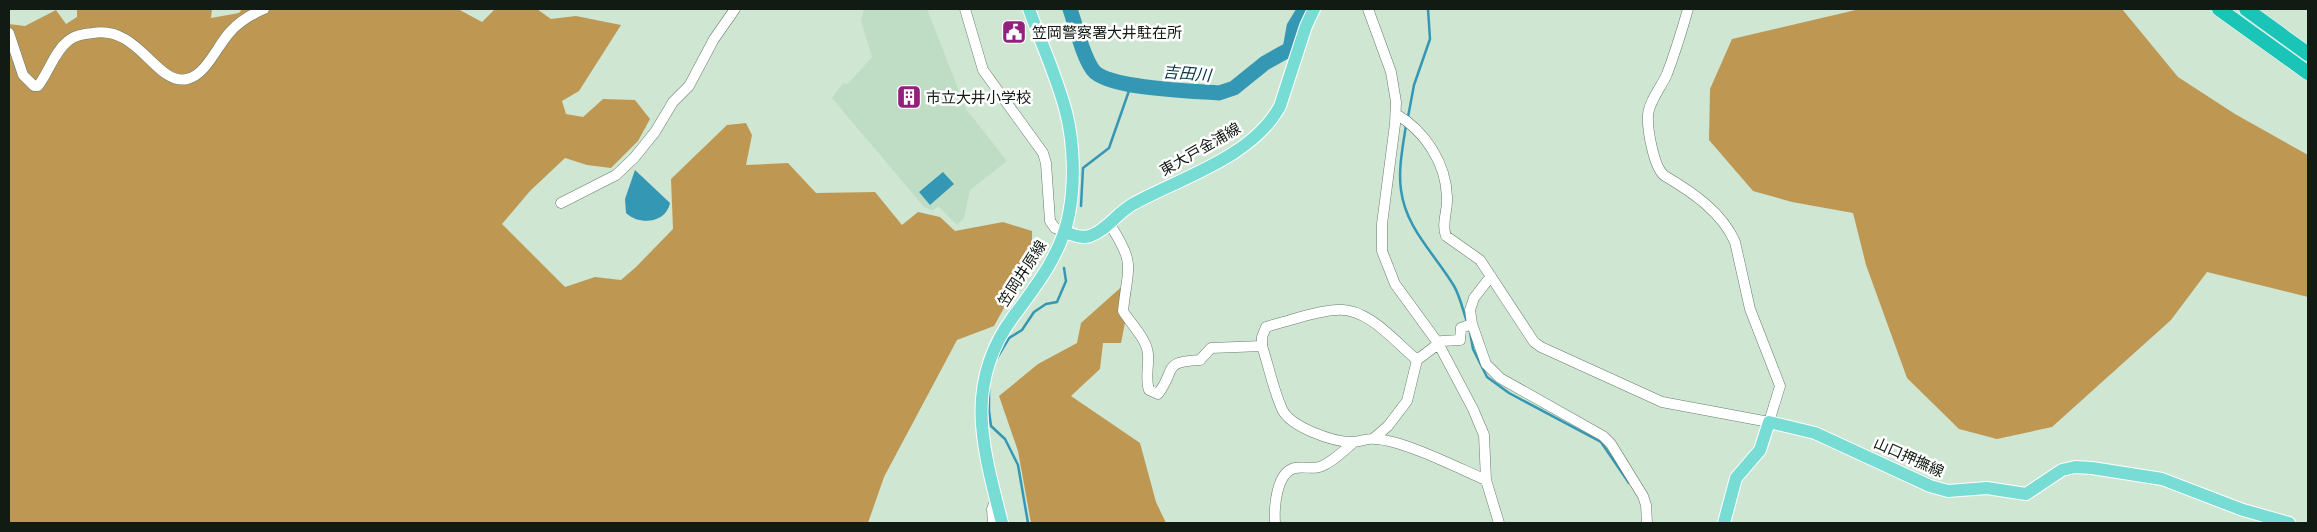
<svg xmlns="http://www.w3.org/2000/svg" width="2317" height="532" viewBox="0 0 2317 532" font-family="Inter,'Noto Sans JP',sans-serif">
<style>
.built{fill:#bfddc5}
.forest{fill:#be9853}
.water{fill:#3497b3}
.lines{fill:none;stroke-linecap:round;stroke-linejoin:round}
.stream{stroke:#3497b3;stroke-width:2.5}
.river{stroke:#3497b3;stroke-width:15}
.minor-casing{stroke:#687d6d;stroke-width:11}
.major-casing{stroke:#fff;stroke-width:14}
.highway-casing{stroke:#fff;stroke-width:15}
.minor{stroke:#fff;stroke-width:10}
.major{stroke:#76dcd4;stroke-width:12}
.highway{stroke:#1ac4b7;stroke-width:14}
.labels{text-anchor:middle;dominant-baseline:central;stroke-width:5;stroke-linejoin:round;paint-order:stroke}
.poi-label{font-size:15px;fill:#111a13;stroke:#fff;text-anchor:start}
.street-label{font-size:15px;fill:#111a13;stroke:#fff}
.water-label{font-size:16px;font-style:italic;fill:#063441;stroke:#fff}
</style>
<rect width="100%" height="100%" fill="#cfe6d3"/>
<path class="built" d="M864,9H927L966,109L1007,161L970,190L964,218L957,225L938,206L933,211L924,207L832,98L843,83L848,84L872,57L861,21Z"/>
<path class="forest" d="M77,9H212L211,18L239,13L242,9H458L482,22L495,9H537L551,19L576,16L621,25L579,91L562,101L566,114L583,117L603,99L635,100L650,119L638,141L611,168L587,165L565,158L530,191L502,224L565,287L595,277L621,280L636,267L673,229L671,179L727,125L746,123L752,135L746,165L788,163L816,193L875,192L902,225L918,212L940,217L955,231L1003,222L1032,231V257L994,326L957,340L884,477L868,523H9V24L25,26L56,10L66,24L77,17Z
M1860,9H2122L2178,77L2235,114L2308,155V297L2207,272L2171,320L2052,427L1997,439L1959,429L1907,378L1866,265L1853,213L1792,202L1753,191L1709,140L1710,89L1732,39Z
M1128,281L1131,292L1121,343H1103L1100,369L1071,396L1140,443L1156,502L1166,523H1031L1018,451L999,396L1038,364L1077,343L1081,323Z"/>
<path class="water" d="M635,170L670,203C666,223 640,226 626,213L625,199Z
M943,172L954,184L930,205L919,192Z"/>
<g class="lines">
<path class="stream" d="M1408,117L1414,85L1430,39L1428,9
M1406,125C1403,146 1398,169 1401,190C1406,229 1435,254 1454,286C1460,296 1463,311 1467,322
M1081,206L1083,168L1109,148L1131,85
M1470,332L1473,349L1487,377L1509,393L1601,442L1629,483
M997,358L1009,338L1022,330L1034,312L1046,304L1057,302L1066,281L1064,268
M989,388V411L991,426L1005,439L1018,465L1028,523"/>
<path class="river" d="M1070,9C1076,26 1082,55 1093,70C1107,89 1194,91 1219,93L1234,88L1265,63L1290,49L1294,27L1305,9"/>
<defs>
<path id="minor" d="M965,9L983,70L1043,153L1046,163L1050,221L1055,228L1064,232
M1368,9L1391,72L1396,102L1395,124L1382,224V251L1395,284L1438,343L1473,409L1484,435L1486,480L1499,523
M9,33L23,75L34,86H38C49,72 54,52 68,41C75,35 84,34 93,33C139,25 156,86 187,79C206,75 217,46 230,32C239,22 252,14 264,9
M1396,114C1425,131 1446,163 1447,197C1448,210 1441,224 1446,236L1480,260L1534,342L1541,347L1662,402L1769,422L1780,386L1750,309L1735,242C1722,212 1692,192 1665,176C1654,169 1647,129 1648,115C1649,101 1662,86 1667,74C1675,53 1682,30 1688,9
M561,203L616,175L634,158L655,132L673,102L689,86L714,39L735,9
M1109,223C1136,265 1128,264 1123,311C1130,323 1148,340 1148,355C1149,367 1145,378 1149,390L1158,394C1177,369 1161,362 1200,360L1211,348L1262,346
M1491,276L1474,298L1470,310L1472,324L1486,364L1500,378L1603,436L1611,444L1643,496L1646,505L1647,523
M1417,360C1395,342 1368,307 1336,310C1317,311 1295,319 1276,324L1266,327L1262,337V346C1269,367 1273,389 1282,409C1290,427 1333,442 1352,442C1360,442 1367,438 1375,439C1403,440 1458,468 1486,480
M1374,438L1388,426L1407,401L1417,360L1442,341L1460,340L1461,328L1472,324
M993,523L992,509L996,499
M1275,523C1274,508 1276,472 1295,468C1304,466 1314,470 1322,466C1334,461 1343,451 1353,443"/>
<path id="major" d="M1064,232C1072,234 1081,239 1090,236C1107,230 1117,213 1133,204C1180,178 1253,157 1280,106L1306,26L1314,9
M1002,523C983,448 963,385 1013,317C1036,286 1062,253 1069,214C1075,183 1074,143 1066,112C1057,77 1041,43 1029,9
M1724,523L1736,478L1760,450L1769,422L1815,433L1930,486L1948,491L1987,488L2026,494L2062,470L2075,467L2092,468L2162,479L2243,510L2289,523"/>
<path id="highway" d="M2219,9L2308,73
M2246,9L2308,54"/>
</defs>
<use href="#minor" class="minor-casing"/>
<use href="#major" class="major-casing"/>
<use href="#highway" class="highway-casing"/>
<use href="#minor" class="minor"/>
<use href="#major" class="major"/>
<use href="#highway" class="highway"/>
</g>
<defs>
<symbol id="civic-square" viewBox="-11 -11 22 22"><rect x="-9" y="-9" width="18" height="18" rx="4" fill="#94207e" stroke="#fff"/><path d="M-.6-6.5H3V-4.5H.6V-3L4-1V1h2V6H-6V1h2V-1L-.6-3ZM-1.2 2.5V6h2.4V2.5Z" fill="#fff"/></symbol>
<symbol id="building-square" viewBox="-11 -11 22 22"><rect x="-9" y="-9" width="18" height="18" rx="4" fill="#94207e" stroke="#fff"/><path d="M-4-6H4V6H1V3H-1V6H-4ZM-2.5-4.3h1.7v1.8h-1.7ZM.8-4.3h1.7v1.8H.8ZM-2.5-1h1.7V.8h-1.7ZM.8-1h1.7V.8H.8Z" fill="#fff"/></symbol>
</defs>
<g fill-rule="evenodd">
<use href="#civic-square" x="1000" y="18" width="28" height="28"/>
<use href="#building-square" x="895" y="83" width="28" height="28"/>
</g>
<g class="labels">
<g class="poi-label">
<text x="1032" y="32">笠岡警察署大井駐在所</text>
<text x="926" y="97">市立大井小学校</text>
</g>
<g class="street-label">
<text transform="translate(1200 149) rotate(-30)">東大戸金浦線</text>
<text transform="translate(1022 273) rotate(-57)">笠岡井原線</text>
<text transform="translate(1909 457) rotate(24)">山口押撫線</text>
</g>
<g class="water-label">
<text transform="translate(1187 73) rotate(5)">吉田川</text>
</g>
</g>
<rect width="2317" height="532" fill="none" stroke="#111a13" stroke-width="20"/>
</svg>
